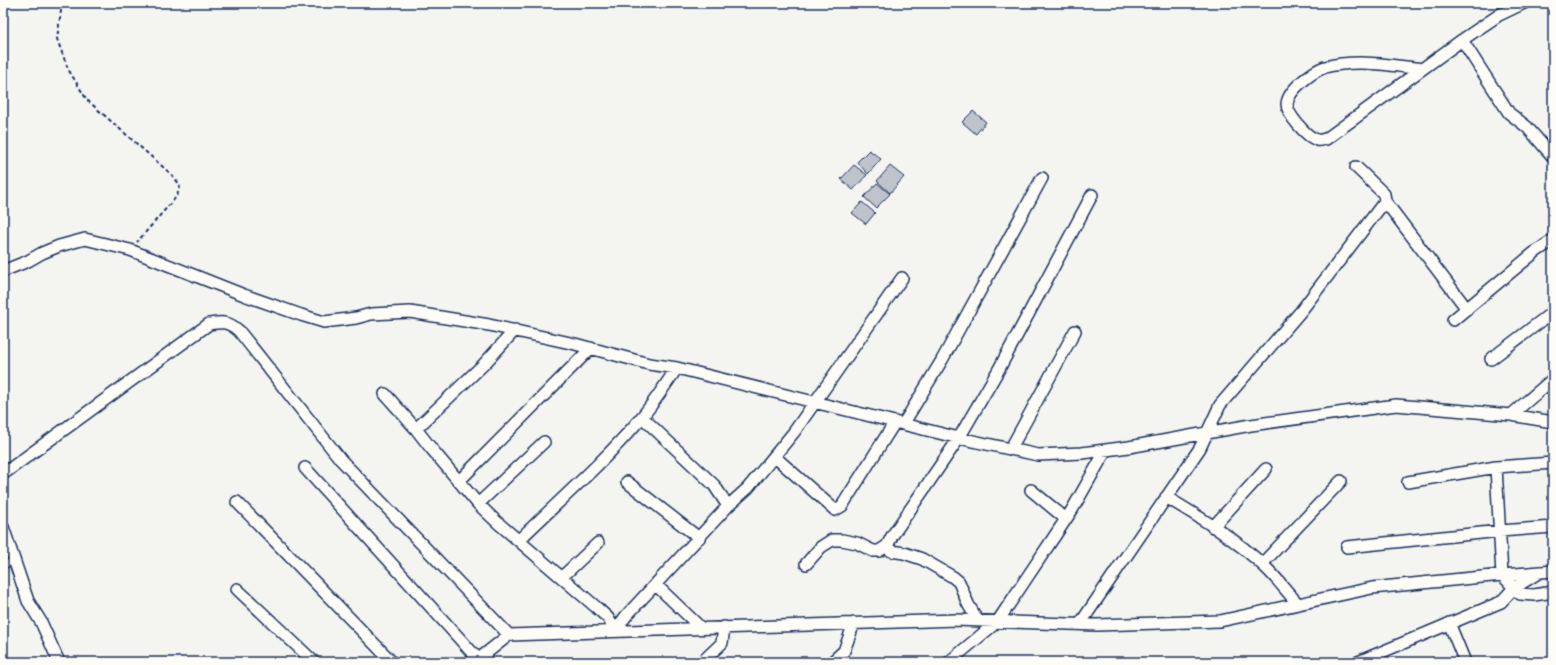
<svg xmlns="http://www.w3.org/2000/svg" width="1556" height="665" viewBox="0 0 1556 665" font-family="'Balsamiq Sans',sans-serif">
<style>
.building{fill:#bfc3cc;stroke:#1b2f5e}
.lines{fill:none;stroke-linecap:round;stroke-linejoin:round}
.service-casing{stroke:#1b2f5e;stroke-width:8}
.minor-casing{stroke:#1b2f5e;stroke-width:14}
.path{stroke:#1b2f5e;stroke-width:2;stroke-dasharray:4 3;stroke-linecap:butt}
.service{stroke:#fdfcf7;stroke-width:5.5}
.minor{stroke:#fdfcf7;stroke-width:11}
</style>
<rect width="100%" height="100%" fill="#f4f4f1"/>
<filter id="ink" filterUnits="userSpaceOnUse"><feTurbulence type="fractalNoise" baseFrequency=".025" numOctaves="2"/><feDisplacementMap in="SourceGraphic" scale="8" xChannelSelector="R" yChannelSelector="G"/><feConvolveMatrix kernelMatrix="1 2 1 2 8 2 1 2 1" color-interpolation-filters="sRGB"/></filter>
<g filter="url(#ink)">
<path class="building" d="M973,111L986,122L976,134L962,122Z
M869,150L881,159L868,174L857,162Z
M854,165L867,175L853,190L841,179Z
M890,166L904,177L890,193L877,181Z
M877,183L890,194L876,208L864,197Z
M862,202L875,213L866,224L852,213Z"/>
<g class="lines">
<defs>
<path id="service" d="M3,566L14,560"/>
<path id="minor" d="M1462,40L1509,113L1527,127L1553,157
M1422,69C1390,65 1357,59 1325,67C1313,71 1288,90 1287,104C1287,115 1307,137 1317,140C1320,141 1324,139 1326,139L1462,40L1499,15L1524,3
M1385,201L1467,309
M3,271L28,261L42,253L59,246L85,239L130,250L244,295L301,315L324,322L356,318L371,314L410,312L489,325L575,344L649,364L677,368L959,438L1038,455L1082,453L1129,447L1251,425L1396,405L1511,415L1553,422
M1453,320L1534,253L1553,240
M1491,359L1553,312
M385,394L416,429L430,447L478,504L498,523L596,607L608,618L615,631L626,616L728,506L748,488L794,432L902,278
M1511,415L1553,379
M642,417L714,485L728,506
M904,423L942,360L1042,178
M416,429L484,364L515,330
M1011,448L1075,331
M775,457L835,510L842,506L895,422
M1496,467L1502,575L1520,594L1534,595L1553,592
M305,468L478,659
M3,474L209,324C223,322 228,321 239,331L341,460L509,635
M459,481L591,348
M627,482L699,538
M1408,482L1496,467L1553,463
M1031,490L1066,519
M1166,497C1201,518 1236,539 1265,567C1277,578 1287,592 1298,604
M237,502L392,662
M478,504L544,442
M3,527L28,601L41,622L59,662
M1213,527L1266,469
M519,540C560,500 604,462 641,418C654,403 665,385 677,368
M887,546L892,536L959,438L999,369L1092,195
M1347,547L1500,531L1553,527
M806,564L821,547L832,540H842L857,543L873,551H879L887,546L891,551L904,553L922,559L953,577L959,582L968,604L978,621
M1262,564L1341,481
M562,577L598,543
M656,585L701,628
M237,589L314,662
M1449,623L1465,662
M1080,624L1200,448L1220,405L1301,311L1385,201L1384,194L1356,167
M475,662L509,635L956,620L1097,625L1220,621L1372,588L1502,575L1553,571
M702,662L722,643L724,627
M832,662L844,651L854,623
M949,662L998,621L1072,510L1106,450
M1358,662L1501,602L1514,588L1538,573"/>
</defs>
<use href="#service" class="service-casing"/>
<use href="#minor" class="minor-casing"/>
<path class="path" d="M62,3L57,39L68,69L87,100L171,174L180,185L177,196L137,242"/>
<use href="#service" class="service"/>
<use href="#minor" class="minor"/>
</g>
</g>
<rect width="1556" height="665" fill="none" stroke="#fdfcf7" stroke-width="16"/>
<rect x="8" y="8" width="1540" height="649" fill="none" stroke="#1b2f5e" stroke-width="1.5" filter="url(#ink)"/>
</svg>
